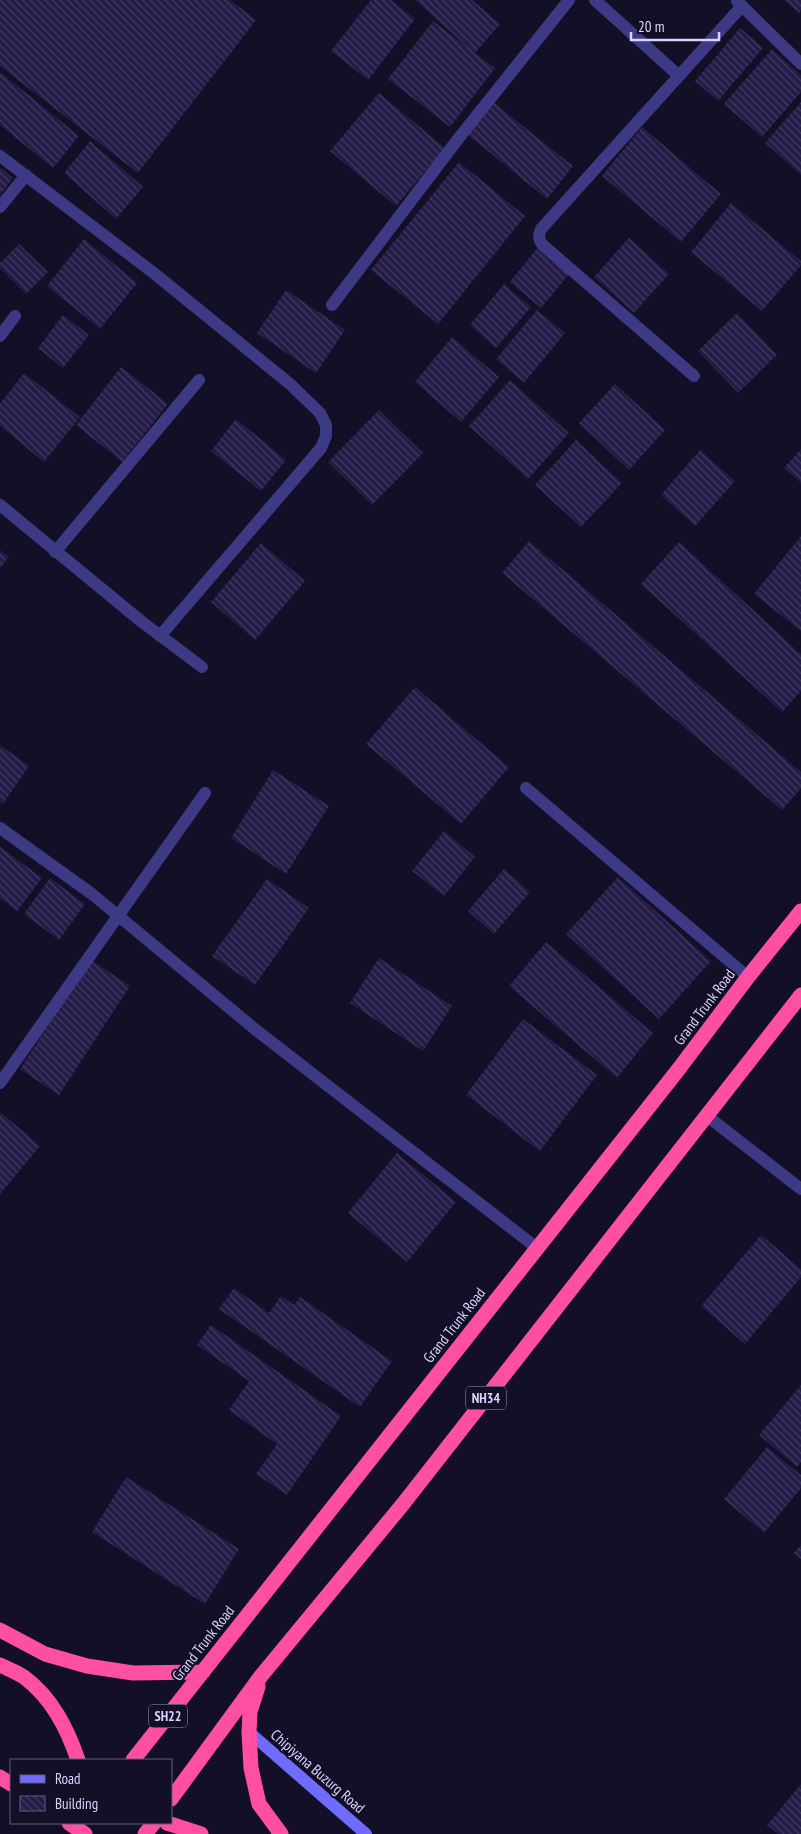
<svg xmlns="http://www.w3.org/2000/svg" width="801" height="1834" viewBox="0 0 801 1834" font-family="'PT Sans Narrow',sans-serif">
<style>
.building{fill:url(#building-back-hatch)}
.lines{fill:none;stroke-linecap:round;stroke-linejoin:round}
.street{stroke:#3d3a85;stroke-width:12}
.secondary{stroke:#6f6bff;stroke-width:12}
.highway{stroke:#ff4fa3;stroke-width:15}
.highway-bridge{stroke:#ff4fa3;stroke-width:15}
.labels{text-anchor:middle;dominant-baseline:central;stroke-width:4;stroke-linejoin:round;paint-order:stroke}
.shield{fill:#130f26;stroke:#9e99be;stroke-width:1}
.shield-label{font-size:14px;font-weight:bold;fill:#d9d4ff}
.street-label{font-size:15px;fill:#d9d4ff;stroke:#130f26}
</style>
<defs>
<pattern id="building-back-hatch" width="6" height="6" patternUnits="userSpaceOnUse" patternTransform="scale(1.25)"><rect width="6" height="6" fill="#241b47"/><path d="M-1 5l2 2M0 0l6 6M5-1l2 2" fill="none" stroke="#433b63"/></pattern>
</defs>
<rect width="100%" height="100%" fill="#130f26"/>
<path class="building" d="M0,0H230L256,20L138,173L0,66Z
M371,0H391L415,19L368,80L331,51Z
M415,0H472L500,24L475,53L495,68L450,127L388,79L433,21L470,49Z
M784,0H801V10L799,13Z
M740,28L763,48L718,101L695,81Z
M772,49L801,75V92L762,137L724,104Z
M0,72L79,136L53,168L0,125Z
M379,93L445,148L396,206L330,151Z
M493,102L573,166L547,199L467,134Z
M801,102V175L765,143Z
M642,127L721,194L681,242L602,176Z
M90,141L143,187L116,219L64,173Z
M459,162L525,216L438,324L371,270Z
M0,167L13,178L0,195Z
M731,203L801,261V265L762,311L691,252Z
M629,238L669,274L634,313L594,277Z
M84,239L137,283L100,329L47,286Z
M19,244L48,272L26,294L0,268V263Z
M538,247L569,274L541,308L510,282Z
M504,284L531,307L496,348L470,325Z
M286,290L345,330L316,373L257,333Z
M537,310L565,333L524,383L496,359Z
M737,313L777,355L738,393L698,351Z
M63,315L89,335L63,368L38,348Z
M452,337L499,377L461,422L415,382Z
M121,367L168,404L122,462L76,425Z
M24,373L80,417L44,462L0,426V404Z
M510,380L569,433L528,479L469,426Z
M615,384L665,430L629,470L579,423Z
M379,410L423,453L372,505L328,462Z
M236,419L286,460L261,491L211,451Z
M576,440L622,483L581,527L535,485Z
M801,449V483L784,468Z
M700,450L735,481L695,526L661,495Z
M801,536V631L754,594Z
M529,541L801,772V788L782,810L502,573Z
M679,542L801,654V691L782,712L641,584Z
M261,543L305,581L255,640L211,602Z
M0,550L9,557L0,568Z
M415,687L509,767L461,824L366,744Z
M0,745L29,766L3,804L0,802Z
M273,770L329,806L286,874L231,838Z
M444,831L475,857L444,896L412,871Z
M0,847L42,878L17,911L0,898Z
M504,869L530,892L494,934L468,911Z
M618,877L711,961L659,1019L566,934Z
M50,878L85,904L59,940L24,914Z
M267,879L309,908L255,985L212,956Z
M546,942L653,1033L617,1078L509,986Z
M379,958L452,1006L423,1051L350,1003Z
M91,960L130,986L59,1095L20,1069Z
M523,1019L597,1075L540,1151L466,1095Z
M0,1112L40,1146L0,1194Z
M397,1153L456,1202L407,1262L348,1213Z
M761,1235L801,1269V1277L745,1344L701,1306Z
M234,1288L269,1313L281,1296L294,1305L300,1297L392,1361L360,1407L219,1309Z
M211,1325L341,1416L287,1495L256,1474L277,1444L229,1410L249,1381L197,1345Z
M801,1385V1462L797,1467L759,1435Z
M767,1447L801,1475V1488L764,1533L724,1499Z
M126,1477L239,1549L205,1604L92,1532Z
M801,1545V1559L794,1553Z
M801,1784V1834H778L767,1825Z"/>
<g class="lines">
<path class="street" d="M595,0L678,75
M737,1L801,64
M0,156L155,274L290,384L320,413L326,425V436L321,448L160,636
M0,207L26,175
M332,305L458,139L569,0
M0,336L15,316
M694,376L544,246C538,240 538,236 541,229L742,6
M0,505L142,622L202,667
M55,552L199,380
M526,788L748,977
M0,828L92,894L256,1030L537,1248
M0,1083L205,793
M707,1116L801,1189"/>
<path class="secondary" d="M249,1732L366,1834"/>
<path class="highway" d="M0,1630L45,1654L87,1666L133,1673L203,1672
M0,1665C8,1669 17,1672 24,1677C52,1698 67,1728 78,1760
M258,1687L250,1712L249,1732L251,1768L259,1804L281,1834
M133,1760L678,1070L748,977L801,911
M0,1777L11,1784
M171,1799L261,1676L403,1504L801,995
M167,1823L201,1834
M145,1834L154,1823"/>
<path class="highway-bridge" d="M69,1823L85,1834"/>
</g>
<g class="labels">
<g class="shield">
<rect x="466" y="1386.5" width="40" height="23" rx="4"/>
<rect x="149" y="1704.5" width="38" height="23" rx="4"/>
</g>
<g class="shield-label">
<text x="486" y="1398">NH34</text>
<text x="168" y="1716">SH22</text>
</g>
<g class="street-label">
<text transform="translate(704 1007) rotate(-53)">Grand Trunk Road</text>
<text transform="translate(454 1325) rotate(-52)">Grand Trunk Road</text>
<text transform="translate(203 1643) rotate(-52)">Grand Trunk Road</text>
<text transform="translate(318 1771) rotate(41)">Chipiyana Buzurg Road</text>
</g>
</g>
<rect x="10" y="1759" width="162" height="65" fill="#130f26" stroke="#625e7d"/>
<rect x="20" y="1775" width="25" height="8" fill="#6f6bff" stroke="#625e7d"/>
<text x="55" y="1784" font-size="15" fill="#d9d4ff">Road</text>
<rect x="20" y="1796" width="25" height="15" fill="url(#building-back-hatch)" stroke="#625e7d"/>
<text x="55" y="1809" font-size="15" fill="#d9d4ff">Building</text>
<path d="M631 32v8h88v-8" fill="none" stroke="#d9d4ff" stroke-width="2.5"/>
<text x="638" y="32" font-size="15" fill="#d9d4ff" stroke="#130f26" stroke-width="4" paint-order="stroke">20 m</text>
</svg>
